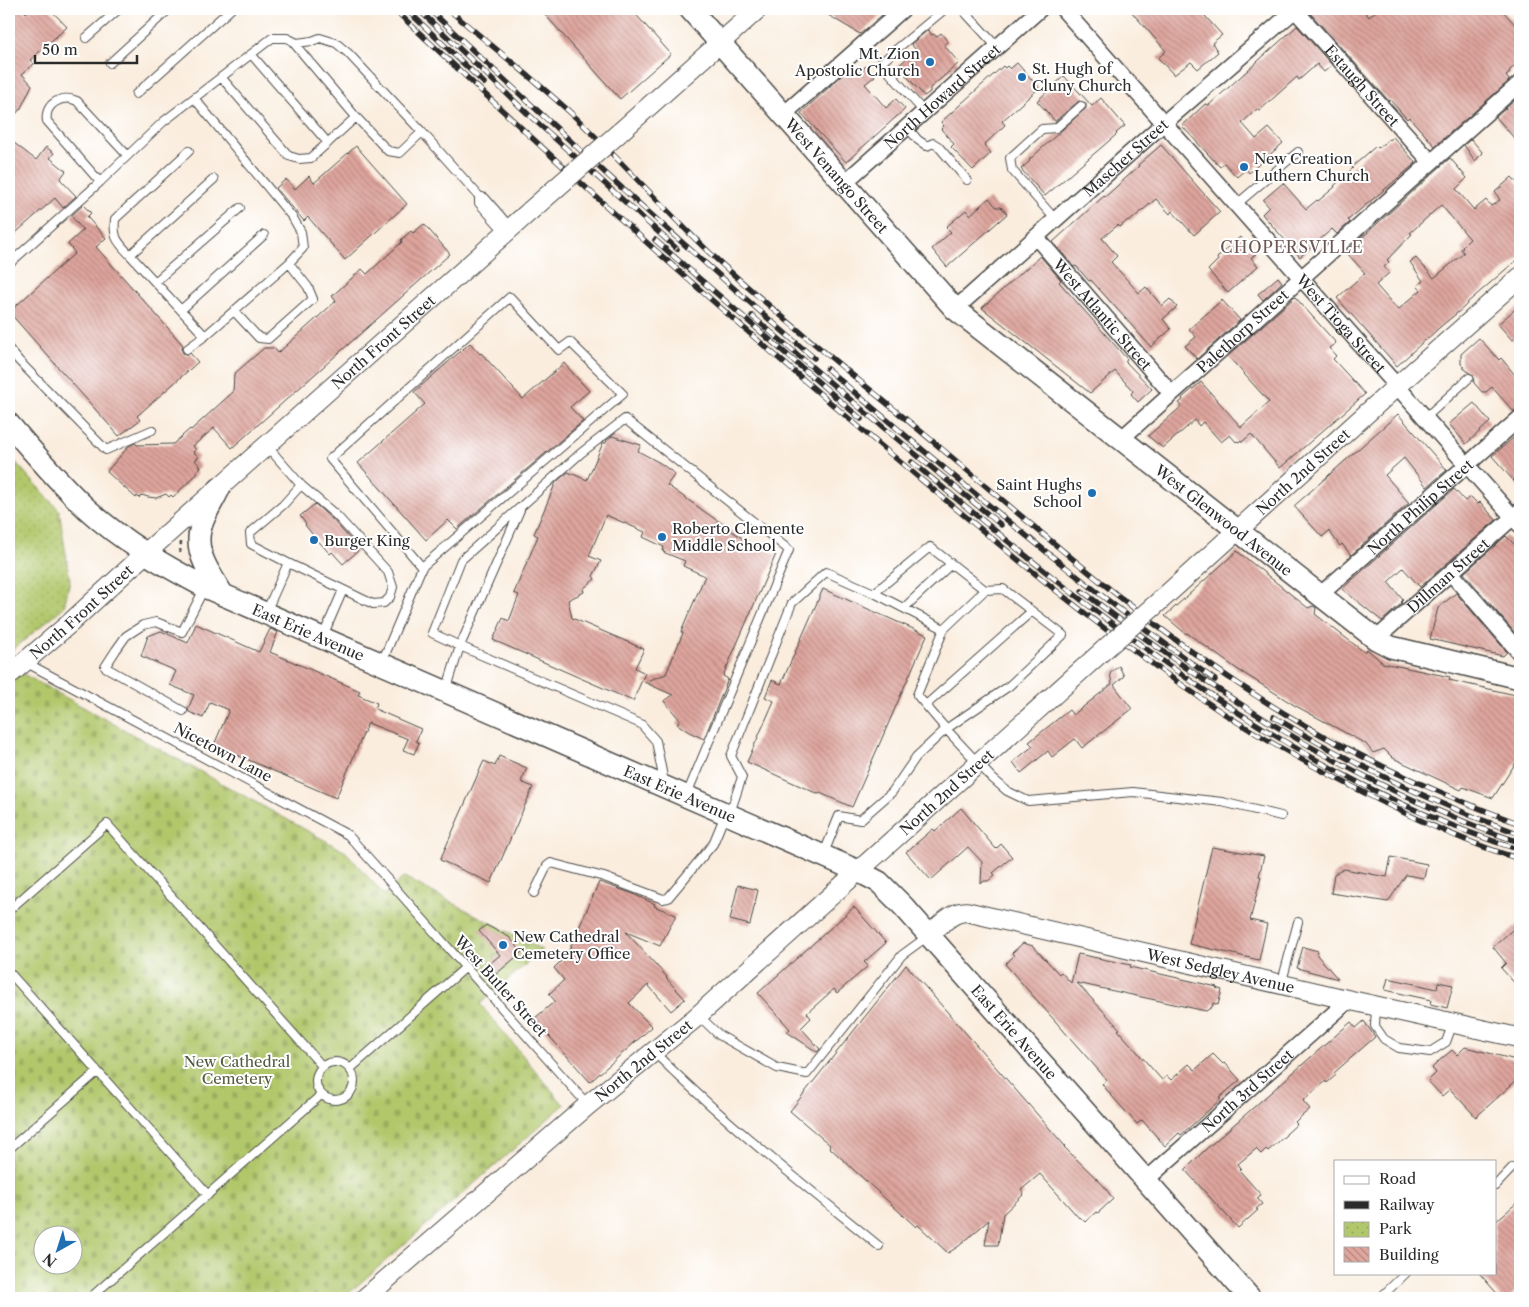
<svg xmlns="http://www.w3.org/2000/svg" width="1529" height="1307" viewBox="0 0 1529 1307" font-family="'Libre Caslon Text',serif">
<style>
.cemetery{fill:url(#cemetery-stones);stroke:#6e794b;fill-rule:evenodd}
.park{fill:url(#park-dots);stroke:#6e794b}
.building{fill:url(#building-back-hatch);fill-rule:evenodd}
.lines{fill:none;stroke-linecap:round;stroke-linejoin:round}
.service-casing{stroke:#4a4846;stroke-width:10}
.minor-casing{stroke:#4a4846;stroke-width:18}
.tertiary-casing{stroke:#4a4846;stroke-width:21}
.secondary-casing{stroke:#4a4846;stroke-width:24}
.path{stroke:#4a4846;stroke-width:2.5;stroke-dasharray:4 4;stroke-linecap:butt}
.service{stroke:#fff;stroke-width:8}
.minor{stroke:#fff;stroke-width:15}
.tertiary{stroke:#fff;stroke-width:19}
.secondary{stroke:#fff;stroke-width:21}
.rail-casing{stroke:#2b2b2b;stroke-width:5.5}
.rail{stroke:#fff;stroke-width:4;stroke-dasharray:11;stroke-linecap:butt}
.tertiary-bridge-casing{stroke:#4a4846;stroke-width:21;stroke-linecap:butt}
.tertiary-bridge{stroke:#fff;stroke-width:19}
.poi-dot{fill:#1f6fb2;stroke:#fff;stroke-width:2}
.labels{text-anchor:middle;dominant-baseline:central;stroke-width:4;stroke-linejoin:round;paint-order:stroke}
.poi-label{font-size:15px;fill:#2b2b2b;stroke:#fff;text-anchor:start}
.street-label{font-size:15px;fill:#2b2b2b;stroke:#fff}
.park-label{font-size:15px;fill:#535a3e;stroke:#fff}
.neighbourhood-label{font-size:16px;letter-spacing:1px;fill:#6a5653;stroke:#fff}
</style>
<defs>
<pattern id="cemetery-stones" width="16" height="16" patternUnits="userSpaceOnUse" patternTransform="scale(1.25)"><rect width="16" height="16" fill="#b1c76b"/><path d="M2 7V4a2 2 0 0 1 4 0v3zM10 15v-3a2 2 0 0 1 4 0v3z" fill="#98ab5d"/></pattern>
<pattern id="park-dots" width="8" height="8" patternUnits="userSpaceOnUse" patternTransform="scale(1.25)"><rect width="8" height="8" fill="#b1c76b"/><path d="M2 2h.1M6 6h.1" fill="none" stroke="#98ab5d" stroke-width="1.8" stroke-linecap="round"/></pattern>
<pattern id="building-back-hatch" width="6" height="6" patternUnits="userSpaceOnUse" patternTransform="scale(1.25)"><rect width="6" height="6" fill="#dea59d"/><path d="M-1 5l2 2M0 0l6 6M5-1l2 2" fill="none" stroke="#b48780"/></pattern>
</defs>
<rect width="100%" height="100%" fill="#fff"/>
<filter id="ink" filterUnits="userSpaceOnUse"><feTurbulence type="fractalNoise" baseFrequency=".02" numOctaves="2"/><feDisplacementMap in="SourceGraphic" scale="10" xChannelSelector="R" yChannelSelector="G"/><feConvolveMatrix kernelMatrix="1 2 1 2 8 2 1 2 1" color-interpolation-filters="sRGB"/></filter>
<filter id="wash" filterUnits="userSpaceOnUse"><feTurbulence type="fractalNoise" baseFrequency=".0096" numOctaves="4" result="noise"/><feDisplacementMap in="SourceGraphic" scale="20" xChannelSelector="R" yChannelSelector="G"/><feGaussianBlur stdDeviation="1.12" result="paint"/><feColorMatrix in="noise" values="0 0 0 0 0 0 0 0 0 0 0 0 0 0 0 0 0 1.4 0 .05"/><feComposite in="paint" operator="in"/></filter>
<g filter="url(#wash)">
<rect width="100%" height="100%" fill="#faedde"/>
<path class="cemetery" d="M9,658L25,675L346,852L384,895L404,877L542,950L480,1004L564,1105L343,1298H9ZM42,1234H72V1264H42Z"/>
<path class="park" d="M9,455L59,510L70,580L64,607L9,653Z"/>
<g id="blocks">
<path class="building" d="M9,9H22L26,13L32,9H50L67,27L30,60L34,64L22,74L32,85L21,108L9,122Z
M540,9H631L671,54L620,99Z
M818,9H889L860,34Z
M1129,9H1213L1205,16L1222,35L1212,43L1218,52L1198,69L1191,62L1174,75L1158,58L1166,51Z
M1316,9H1325L1329,13L1333,9H1362L1369,17L1378,9H1501L1520,30V61L1509,71L1510,73L1506,76L1509,80L1508,82L1435,146L1409,117L1407,119L1390,100L1389,101L1310,13Z
M1297,26L1332,65L1324,72L1317,64L1299,80L1297,77L1259,111L1257,109L1242,123L1256,139L1269,128L1283,143L1249,173L1246,169L1237,177L1224,163L1220,167L1182,126L1205,104L1209,105Z
M928,30L932,35L934,34L936,37L941,33L948,42L944,45L959,63L930,88V92L924,96L898,66L916,50L911,44Z
M1017,63L1039,88L1002,121L1005,125L984,145L991,153L973,170L951,147L954,144L941,129L944,126L941,122L1003,66L1005,68L1007,66L1010,69Z
M852,66L859,73L866,66L875,76L865,84L886,108L896,99L905,109L846,162L801,113Z
M1064,76L1092,106L1101,98L1125,126L1116,133L1117,134L1045,196L1021,169L1030,161L1029,160L1086,108V103L1079,101L1055,121L1037,101Z
M1515,100L1520,106V145L1496,117Z
M1393,137L1416,163L1348,220L1350,222L1337,234L1332,229L1300,257L1262,214L1269,207L1263,200L1283,183L1306,209L1317,200L1318,201L1335,187L1334,186L1353,168L1352,167L1376,146L1378,148L1389,139L1390,140Z
M9,139L36,160L46,147L54,153L50,158L66,171L60,179L76,196L63,208L55,198L9,239Z
M1471,139L1483,153L1475,161L1464,145Z
M1161,145L1220,212L1194,235L1172,211L1170,214L1156,199L1130,221L1128,220L1120,227L1118,225L1102,238L1117,256L1111,262L1139,293L1146,287L1162,306L1170,299L1177,307L1163,319L1171,329L1151,347L1091,280L1089,281L1076,266L1074,267L1053,242L1104,196L1105,197L1139,166L1138,165Z
M356,146L407,204L345,260L308,217L304,221L276,188L286,179L295,189L309,176L314,183Z
M1450,158L1467,178L1456,189L1474,210L1486,200L1491,206L1500,200L1495,192L1512,177L1520,186V257L1467,303V304L1462,309L1440,327L1425,341V340L1397,366L1337,298L1365,273L1346,252ZM1441,205L1470,239L1462,247L1463,248L1461,249L1464,253L1434,278L1416,258L1410,262L1423,281L1417,286L1421,290L1398,310L1376,285L1389,273L1384,267L1389,262L1387,260L1412,234L1410,233Z
M989,198L996,207H1001L1007,214L947,267L932,249L951,232L946,227L966,210L970,215Z
M83,205L91,213L87,217L106,238L96,247L183,345L181,349L183,353L187,355L190,353L198,362L137,416L140,420L119,436L9,312L75,253L68,244L83,230L71,216Z
M424,224L450,254L232,448L214,428L193,446L196,450L193,452L199,457L195,460L201,467L197,470V474L173,497L171,495L169,497L166,494L156,498L148,497L142,495L139,498L137,496L136,498L108,473L107,471L129,446L135,443L137,445L173,444L190,429L191,430L233,392L234,374L264,348H274L278,353L336,301L332,296L362,269L367,274L402,242L401,240L411,231L413,233Z
M1240,237L1256,254L1251,258L1258,266L1228,293L1208,270L1218,260L1217,258Z
M1040,256L1061,280L1059,282L1127,359L1125,361L1152,389L1138,402L1131,394L1133,391L1115,371L1090,393L982,308Z
M1278,277L1282,282L1263,300L1258,294Z
M1295,297L1336,343L1329,348L1336,356L1333,359L1365,394L1280,468L1251,434L1242,442L1241,440L1239,442L1237,441L1236,442L1230,435L1221,442L1203,422L1199,426L1195,420L1163,448L1148,436L1182,406L1179,403L1183,400L1182,398L1201,382L1241,427L1269,402L1228,356Z
M1222,300L1240,320L1197,359L1185,346L1196,337L1189,329Z
M1520,305V346L1514,339L1512,340L1498,324Z
M1479,338L1499,360L1501,358L1520,381V409L1513,411L1492,387L1486,392H1482L1474,383L1473,375L1468,372L1461,364V354Z
M470,343L480,354L481,353L523,399L564,363L589,391L570,407L583,421L457,529L448,520L426,540L358,463L425,404L414,392Z
M1474,403L1490,422L1466,444L1449,424Z
M1398,414L1447,470L1427,487L1404,458L1385,475L1409,503L1351,555L1342,544L1340,546L1329,531L1322,537L1294,506Z
M1520,432V488L1492,456Z
M612,436L641,445L638,451L660,463L675,474L667,485L746,541L776,554L723,676L728,679L704,739L689,732L677,724L680,720L664,701L673,695L644,682L666,674L683,633L681,632L705,576L683,566L685,561L663,552L664,547L643,537L645,532L606,515L589,556L601,561L593,576L595,579L583,589L584,592L568,600L572,618L644,649L635,668L645,673L633,701L493,640L503,618L509,621L519,595L514,593L538,536L534,534L556,482L568,472L587,480L603,443H606L607,440Z
M1454,489L1465,501L1471,497L1478,504L1480,502L1496,520L1420,587L1403,568L1388,582L1403,600L1401,602L1402,603L1382,621L1342,589Z
M315,504L333,520L357,547L356,548L358,551L343,564L332,552L330,554L313,535L305,525L306,524L300,516Z
M1506,536L1520,550V639L1464,573Z
M1237,551L1308,608L1313,606L1316,608L1315,614L1364,652L1367,649L1383,663L1450,677L1449,680L1520,696V756L1493,798L1463,787L1461,790L1393,758L1384,749L1373,753L1366,744L1294,705L1237,669L1187,633L1186,634L1165,616Z
M823,589L927,635L852,807L820,793L818,794L747,762L774,701L765,697L772,680L781,684Z
M1456,593L1507,652L1503,656L1430,639L1438,608Z
M196,624L259,652L270,629L278,632L270,652L360,691L358,695L377,703L375,709L421,729L416,741L419,743L414,754L403,750L408,739L368,723L336,798L214,745L229,710L210,702L203,718L189,712L188,709L194,695L170,685L176,671L141,656L148,636L161,631L188,643Z
M1119,666L1124,676L1114,685L1132,709L1082,748L1075,739L1052,757L1048,751L1021,773L1013,762L1033,746L1029,742L1069,710L1073,715L1112,684L1110,673Z
M499,756L527,768L521,782L533,787L491,883L440,860L482,765L484,761L495,766Z
M961,808L996,849L1001,844L1012,857L993,873L995,875L988,881H984L981,884L982,862L968,847L931,880L906,852L933,829L935,831Z
M1212,847L1264,856L1259,876L1261,877L1250,920L1267,924L1259,960L1189,944Z
M1391,857L1427,864L1424,878L1406,875L1388,902L1331,893L1334,874L1344,869L1387,877Z
M599,882L631,893L655,904L654,906L676,915L660,946L626,932L667,977L666,978L685,999L671,1011L648,985L629,1003L652,1027L590,1082L534,1019L555,1001L549,994L564,980L554,968L567,955Z
M738,885L758,890L750,925L730,920Z
M854,907L886,943L864,962L868,966L837,993L834,989L807,1013L811,1018L801,1028L820,1049L817,1052L787,1032L790,1029L758,993Z
M1520,923V989L1501,968L1506,963L1493,947Z
M486,925L509,937L522,952L495,975L487,966L500,955L479,931Z
M1023,943L1033,946L1059,974L1061,972L1071,983L1078,954L1131,965L1130,967L1217,987L1216,988L1222,990L1218,1005L1213,1003L1212,1007L1206,1011L1077,983L1120,1029L1118,1030L1162,1080L1167,1076L1171,1080L1189,1064L1195,1070L1213,1054L1223,1064L1225,1063L1240,1080L1219,1098L1221,1099L1181,1135L1179,1133L1165,1146L1142,1120L1137,1124L1111,1095L1102,1084L1107,1080L1005,964L1014,956L1012,953Z
M1303,947L1318,951L1317,955L1338,979L1297,968Z
M906,965L1065,1146L1064,1147L1104,1186L1113,1199L1098,1213L1096,1212L1085,1222L1080,1217L1079,1218L1040,1174L1021,1190L1024,1194L1003,1214L998,1245H985L989,1220L959,1246L948,1253L918,1225L916,1227L829,1147L830,1145L790,1111Z
M1388,978L1437,989L1438,982L1453,985L1447,1008L1430,1004L1431,1000L1385,990Z
M1364,1021L1375,1037L1343,1065L1334,1073L1336,1075L1327,1083L1326,1081L1303,1101L1310,1109L1297,1120L1295,1122L1297,1124L1286,1134V1135L1268,1151L1266,1149L1261,1154L1256,1149L1238,1164L1241,1168L1239,1170L1261,1195L1257,1198L1262,1204L1256,1209L1258,1210L1238,1228L1185,1170L1205,1150L1351,1022L1356,1028Z
M1465,1047L1520,1061V1077L1476,1117L1450,1089L1442,1096L1428,1081L1436,1073L1432,1068L1440,1060L1452,1050L1457,1055Z
M1520,1200V1288L1508,1298H1501L1479,1273H1495V1222Z"/>
</g>
</g>
<g filter="url(#ink)">
<use href="#blocks" fill-opacity="0" stroke="#4a4846" stroke-width="1"/>
<g class="lines">
<defs>
<path id="service" d="M158,9L168,10L170,9
M962,9L997,47
M86,38L119,9
M251,54L328,143
M110,63L168,10
M221,77L289,156L299,159L311,158L356,117L292,41
M136,94L231,9
M924,112L881,63L898,48L945,9
M356,117L388,151L400,153L422,132
M907,127L918,140L927,146L933,143L938,146L967,180
M189,151L115,219C113,238 117,241 130,255L205,336L289,263L303,248L301,232L293,218L194,98
M100,182L47,121C44,104 62,94 77,101L127,155
M479,196V203L505,232
M1237,204L1298,152
M1055,219L1012,170L1010,158L1042,129L1056,128L1081,106
M130,255L214,179
M9,264L100,182L163,122L272,38H287L297,43L312,41L320,38L336,43L348,53L422,132L479,196L485,198L510,227
M155,282L240,208
M181,310L264,235
M234,311L259,338L268,339L313,299L308,287L289,263
M9,349L19,361L106,450L152,430
M187,349L205,336
M1425,418L1469,378
M288,563L373,604L384,603L390,597L393,587L388,572L337,516L301,485
M874,593L944,629L917,695L946,729L992,778L1007,791L1028,801L1133,792L1222,802L1281,816
M904,608L951,564
M266,612L288,563L251,544L250,533L283,505L301,485L267,446
M944,629L985,590
M323,636L343,590
M25,662L348,835L588,1105
M382,662L422,567L330,459L510,297L559,350L570,342L623,394L422,567
M446,691L460,646L520,510
M926,705L1032,611
M183,711L105,667L116,650L126,636L143,625L156,622L182,632L204,589
M663,785L664,782L656,741L641,724L460,646L432,633L461,560L581,453L625,419L789,550L687,794
M730,813L742,777L731,756L792,603L826,572L874,593L930,547L985,590L1003,589L1063,635L1009,686L946,729L916,757L892,792L860,820L839,816L824,853
M534,893L547,866L551,863L604,877L663,899L668,898L713,844L725,815
M9,910L107,824L322,1066
M9,972L208,1195
M1281,985L1298,922
M1376,1007L1375,1026L1384,1039L1399,1048L1430,1052L1446,1042L1453,1023
M698,1015L719,1035L777,1068L807,1074L902,955L928,936
M654,1052C724,1122 802,1183 879,1246
M316 1081a19 19 0 1 1 38 0a19 19 0 1 1-38 0Z
M350,1069L466,967
M9,1149L97,1072
M1495,1186L1512,1168
M90,1298L321,1095
M1380,1298L1406,1273"/>
<g id="minor">
<path id="s1" d="M1063,9L1520,525"/>
<path id="s2" d="M1295,10L1431,162"/>
<path d="M783,115L903,9"/>
<path id="s3" d="M844,183L1040,9"/>
<path id="s4" d="M1036,237L1171,393"/>
<path id="s5" d="M955,309L1164,123L1296,9"/>
<path id="s6" d="M1122,438L1520,83"/>
<path d="M1451,573L1520,653"/>
<path id="s7" d="M1321,594L1520,418"/>
<path id="s8" d="M1376,639L1520,511"/>
<path id="s9" d="M1146,1180L1349,1000"/>
</g>
<g id="tertiary">
<path d="M619,133L758,9"/>
<path id="s10" d="M1153,607L1397,386L1520,277"/>
<path id="s11" d="M9,675L69,624L148,551L530,211"/>
<path id="s12" d="M929,935C940,926 953,910 968,912L1349,1000L1520,1038"/>
<path id="s13" d="M365,1298L588,1105L694,1019L1106,648"/>
</g>
<g id="secondary">
<path id="s14" d="M690,9L955,309L1376,639L1391,647L1520,678"/>
<path id="s15" d="M9,424C34,453 59,483 87,509C122,541 163,565 205,587L858,871L879,882L904,907L1250,1298"/>
<path d="M219,489C212,504 198,523 199,541C199,560 214,579 223,595"/>
</g>
</defs>
<use href="#service" class="service-casing"/>
<use href="#minor" class="minor-casing"/>
<use href="#tertiary" class="tertiary-casing"/>
<use href="#secondary" class="secondary-casing"/>
<path class="path" d="M180,553L181,542"/>
<use href="#service" class="service"/>
<use href="#minor" class="minor"/>
<use href="#tertiary" class="tertiary"/>
<use href="#secondary" class="secondary"/>
<defs>
<path id="rail" d="M394,9C460,71 526,133 593,194C693,285 796,374 899,461C1003,548 1107,636 1220,711C1266,741 1314,767 1363,792C1413,818 1466,843 1520,859
M406,9L484,83
M418,9L528,114L677,249
M429,9C555,128 682,245 814,358
M448,9C489,44 533,78 573,115C621,160 664,210 712,255C792,329 879,395 962,466C1071,558 1180,653 1304,725C1373,765 1445,796 1520,824
M655,240L861,419
M752,316L872,418L1001,525
M827,369C953,476 1080,584 1215,680
M912,462C1096,615 1289,777 1520,850
M1082,591C1187,672 1297,747 1418,802C1451,816 1485,832 1520,842
M1274,717C1352,764 1435,804 1520,834"/>
</defs>
<use href="#rail" class="rail-casing"/>
<use href="#rail" class="rail"/>
<defs>
<path id="tertiary-bridge" d="M530,211L619,133
M1106,648L1153,607"/>
</defs>
<use href="#tertiary-bridge" class="tertiary-bridge-casing"/>
<use href="#tertiary-bridge" class="tertiary-bridge"/>
</g>
</g>
<g class="poi-dot">
<circle cx="930" cy="62" r="5"/>
<circle cx="1022" cy="77" r="5"/>
<circle cx="1244" cy="167" r="5"/>
<circle cx="1092" cy="493" r="5"/>
<circle cx="662" cy="537" r="5"/>
<circle cx="314" cy="540" r="5"/>
<circle cx="503" cy="945" r="5"/>
</g>
<g class="labels">
<g class="poi-label">
<text x="920" y="53" text-anchor="end">Mt. Zion<tspan x="920" dy="17">Apostolic Church</tspan></text>
<text x="1032" y="68">St. Hugh of<tspan x="1032" dy="17">Cluny Church</tspan></text>
<text x="1254" y="158">New Creation<tspan x="1254" dy="17">Luthern Church</tspan></text>
<text x="1082" y="484" text-anchor="end">Saint Hughs<tspan x="1082" dy="17">School</tspan></text>
<text x="672" y="528">Roberto Clemente<tspan x="672" dy="17">Middle School</tspan></text>
<text x="324" y="540">Burger King</text>
<text x="513" y="936">New Cathedral<tspan x="513" dy="17">Cemetery Office</tspan></text>
</g>
<g class="street-label">
<text stroke="none"><textPath href="#s2" startOffset="101">Estaugh Street</textPath></text>
<text stroke="none"><textPath href="#s3" startOffset="131">North Howard Street</textPath></text>
<text stroke="none"><textPath href="#s5" startOffset="228">Mascher Street</textPath></text>
<text stroke="none"><textPath href="#s14" startOffset="222">West Venango Street</textPath></text>
<text stroke="none"><textPath href="#s4" startOffset="102">West Atlantic Street</textPath></text>
<text stroke="none"><textPath href="#s1" startOffset="420">West Tioga Street</textPath></text>
<text stroke="none"><textPath href="#s6" startOffset="161">Palethorp Street</textPath></text>
<text stroke="none"><textPath href="#s11" startOffset="501">North Front Street</textPath></text>
<text stroke="none"><textPath href="#s10" startOffset="202">North 2nd Street</textPath></text>
<text stroke="none"><textPath href="#s7" startOffset="132">North Philip Street</textPath></text>
<text stroke="none"><textPath href="#s14" startOffset="742">West Glenwood Avenue</textPath></text>
<text stroke="none"><textPath href="#s8" startOffset="96">Dillman Street</textPath></text>
<text stroke="none"><textPath href="#s11" startOffset="96">North Front Street</textPath></text>
<text stroke="none"><textPath href="#s15" startOffset="370">East Erie Avenue</textPath></text>
<text transform="translate(223 752) rotate(28)">Nicetown Lane</text>
<text stroke="none"><textPath href="#s13" startOffset="771">North 2nd Street</textPath></text>
<text stroke="none"><textPath href="#s15" startOffset="775">East Erie Avenue</textPath></text>
<text stroke="none"><textPath href="#s12" startOffset="306">West Sedgley Avenue</textPath></text>
<text transform="translate(501 986) rotate(48)">West Butler Street</text>
<text stroke="none"><textPath href="#s15" startOffset="1195">East Erie Avenue</textPath></text>
<text stroke="none"><textPath href="#s13" startOffset="366">North 2nd Street</textPath></text>
<text stroke="none"><textPath href="#s9" startOffset="135">North 3rd Street</textPath></text>
</g>
<g class="park-label">
<text x="237" y="1061">New Cathedral<tspan x="237" dy="17">Cemetery</tspan></text>
</g>
<g class="neighbourhood-label">
<text x="1292" y="247">CHOPERSVILLE</text>
</g>
</g>
<rect width="1529" height="1307" fill="none" stroke="#fff" stroke-width="30"/>
<rect x="1334" y="1160" width="162" height="115" fill="#ffffff" stroke="#aaaaaa"/>
<rect x="1344" y="1176" width="25" height="8" fill="#ffffff" stroke="#aaaaaa"/>
<text x="1379" y="1184" font-size="15" fill="#2b2b2b">Road</text>
<rect x="1344" y="1201" width="25" height="8" fill="#2b2b2b" stroke="#aaaaaa"/>
<text x="1379" y="1210" font-size="15" fill="#2b2b2b">Railway</text>
<rect x="1344" y="1222" width="25" height="15" fill="url(#park-dots)" stroke="#aaaaaa"/>
<text x="1379" y="1234" font-size="15" fill="#2b2b2b">Park</text>
<rect x="1344" y="1247" width="25" height="15" fill="url(#building-back-hatch)" stroke="#aaaaaa"/>
<text x="1379" y="1260" font-size="15" fill="#2b2b2b">Building</text>
<g transform="translate(58 1250) rotate(219)"><circle r="24" fill="#ffffff" stroke="#aaaaaa"/>
<path d="M0-4L9 19L0 12L-9 19Z" fill="#1f6fb2"/>
<text y="-8" font-size="14" font-weight="bold" text-anchor="middle" fill="#2b2b2b">N</text>
</g>
<path d="M35 55v8h102v-8" fill="none" stroke="#2b2b2b" stroke-width="2.5"/>
<text x="42" y="55" font-size="15" fill="#2b2b2b" stroke="#ffffff" stroke-width="4" paint-order="stroke">50 m</text>
</svg>
